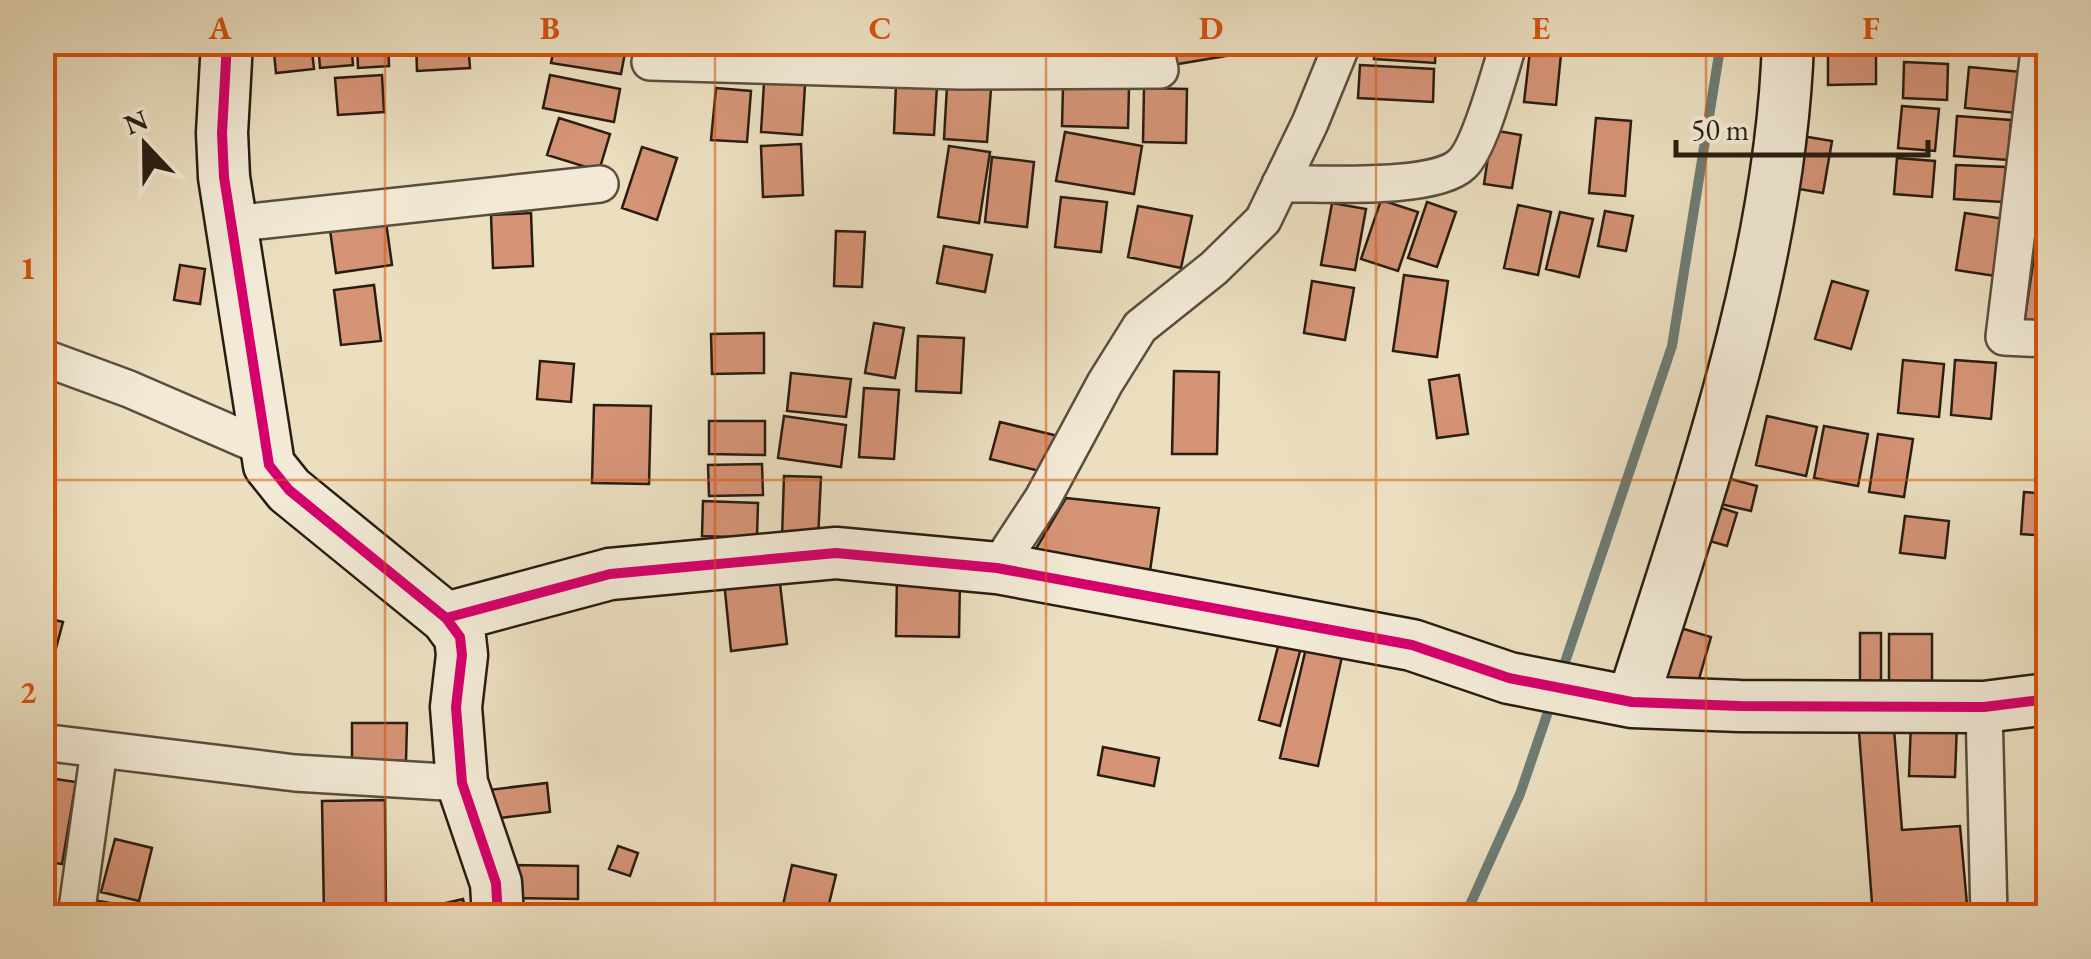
<svg xmlns="http://www.w3.org/2000/svg" width="2091" height="959" viewBox="0 0 2091 959" font-family="'EB Garamond',serif">
<style>
.lines{fill:none;stroke-linecap:round;stroke-linejoin:round}
.stream{stroke:#6c7c74;stroke-width:10}
.building{fill:#d69477;stroke:#291c12;stroke-width:2.5}
.street-casing{stroke:#5a4d3e;stroke-width:40}
.secondary-casing{stroke:#291c12;stroke-width:55}
.street{stroke:#f2ead6;stroke-width:35}
.secondary{stroke:#f2ead6;stroke-width:50}
.cycleway-casing{stroke:#f2ead6;stroke-width:16}
.cycleway{stroke:#d6006c;stroke-width:10}
.grid{fill:none;stroke:#d5530d;stroke-width:2.5;stroke-opacity:0.55}
.neatline{fill:none;stroke:#d5530d;stroke-width:4}
.grid-label{font-size:32px;text-anchor:middle;font-weight:bold;fill:#d5530d}
</style>
<rect width="100%" height="100%" fill="#ebdfc0"/>
<filter id="stains"><feTurbulence type="fractalNoise" baseFrequency=".002" numOctaves="4"/><feColorMatrix values="0 0 0 0 .2 0 0 0 0 .09 0 0 0 0 .02 0 0 0 .5 -.17"/></filter>
<radialGradient id="worn" r=".72"><stop offset=".6" stop-color="#630" stop-opacity="0"/><stop offset="1" stop-color="#630" stop-opacity=".3"/></radialGradient>
<g class="lines">
<path class="stream" d="M1561,674L1672,346L1721,42
M1465,916L1520,794L1552,700"/>
</g>
<path class="building" d="M273,42H311L314,69L276,73Z
M318,42H351L353,65L320,68Z
M357,42H388L389,66L358,68Z
M416,42H468L470,68L417,71Z
M555,42H627L621,74L551,63Z
M795,42H839L840,53L795,55Z
M859,42H907V57H859Z
M1072,42H1136L1137,58L1073,62Z
M1168,42H1242L1244,53L1172,65Z
M1375,42H1436L1435,63L1374,59Z
M1531,42L1562,44L1556,105L1524,102Z
M1828,49H1876V84L1828,85Z
M1904,62L1948,64L1947,100L1903,98Z
M1360,65L1434,69L1433,102L1358,98Z
M1969,67L2022,72L2017,113L1965,108Z
M382,75L384,112L338,115L335,78Z
M550,75L620,89L614,122L543,108Z
M764,83L805,85L802,135L761,132Z
M896,84L937,86L934,135L894,133Z
M947,86L991,89L987,142L944,139Z
M1063,86L1129,88L1128,128L1062,126Z
M716,88L751,91L747,142L711,140Z
M1144,88L1187,89L1186,143L1143,142Z
M1902,106L1939,109L1935,151L1898,148Z
M1957,116L2011,120L2008,160L1954,156Z
M559,118L610,134L599,171L547,155Z
M1596,118L1631,121L1625,196L1589,193Z
M1492,130L1521,135L1512,188L1484,184Z
M1065,132L1142,146L1134,194L1056,181Z
M1802,136L1832,141L1823,193L1793,188Z
M801,144L803,195L763,197L761,146Z
M949,146L990,152L979,223L938,217Z
M642,147L677,158L657,220L622,208Z
M992,157L1034,162L1027,227L985,222Z
M1897,158L1935,161L1932,197L1894,194Z
M1956,165L2006,167L2003,202L1954,199Z
M2037,167L2048,168V233L2032,232Z
M1061,197L1107,202L1101,252L1055,247Z
M1381,200L1418,212L1398,271L1361,259Z
M1427,202L1456,212L1437,267L1408,258Z
M1332,203L1366,209L1355,270L1321,265Z
M1518,205L1551,212L1538,275L1504,268Z
M1138,206L1192,216L1181,268L1128,257Z
M1605,211L1633,216L1626,251L1598,246Z
M1560,212L1593,219L1579,277L1546,269Z
M531,213L533,266L493,268L491,215Z
M1965,213L2011,220L2002,277L1956,270Z
M386,222L392,265L336,273L330,230Z
M836,231L865,232L862,287L834,286Z
M944,246L992,255L985,292L937,283Z
M2035,251L2048,253V327L2024,324Z
M180,265L205,269L200,304L174,300Z
M1404,275L1448,281L1437,357L1393,351Z
M1312,281L1354,288L1345,340L1304,333Z
M1832,281L1868,291L1851,349L1815,339Z
M374,285L381,341L341,345L334,290Z
M874,323L904,328L895,378L865,373Z
M764,333V373L712,374L711,334Z
M918,336L964,338L961,393L916,391Z
M1903,360L1944,364L1939,417L1898,413Z
M1955,360L1996,363L1991,419L1951,415Z
M540,361L574,364L571,402L537,399Z
M1174,371L1219,372L1217,454H1172Z
M791,373L851,379L846,417L787,411Z
M1459,375L1468,434L1437,438L1429,380Z
M864,388L899,390L894,459L859,457Z
M594,405L651,406L649,484L592,483Z
M784,416L846,425L841,467L778,458Z
M1767,416L1817,427L1806,476L1756,465Z
M709,421H765V455L709,454Z
M1000,422L1058,436L1048,473L990,459Z
M1824,426L1868,434L1858,486L1814,478Z
M1878,434L1913,439L1904,497L1869,492Z
M762,464L763,495L709,496L708,465Z
M784,476L821,477L818,539L782,538Z
M1723,477L1757,486L1751,511L1716,503Z
M2024,492L2048,494V536L2021,534Z
M1066,498L1159,508L1150,571L1034,552Z
M703,501L758,503L757,538L702,536Z
M1710,504L1737,513L1727,546L1699,538Z
M1905,516L1949,521L1945,558L1900,553Z
M779,575L787,644L731,651L724,581Z
M897,576L960,577L959,637L896,636Z
M42,617L63,622L55,652L42,649Z
M1674,626L1711,637L1695,693L1658,682Z
M1860,633H1881V683H1860Z
M1889,634H1932V682H1889Z
M1280,639L1302,644L1280,726L1259,720Z
M1307,644L1343,652L1318,766L1280,758Z
M1911,722L1957,723L1955,777L1909,776Z
M352,723H407L406,761L352,760Z
M1894,729L1902,830L1960,826L1968,916H1873L1859,732Z
M1103,747L1159,758L1154,786L1098,775Z
M42,777L76,782L62,864L42,861Z
M547,783L550,812L492,819L488,790Z
M385,800L386,913L324,914L322,801Z
M115,839L152,848L139,901L101,892Z
M618,846L638,853L630,876L609,869Z
M511,865L578,866V899L510,898Z
M792,865L836,875L826,916L781,914Z
M463,899L467,916H422L420,909Z
M99,901L138,908L136,916H96Z
M513,904L569,906L568,916H512Z
M1041,905L1080,911L1079,916H1039Z"/>
<g class="lines">
<defs>
<path id="street" d="M2040,42L2004,337L2048,339
M650,62L960,71L1160,70L1154,42
M1280,184C1320,183 1435,191 1462,164C1481,146 1500,70 1509,42
M231,224L600,184
M42,357L129,389L265,448
M997,568L1043,498L1105,383L1140,327L1214,268L1263,220L1310,123L1343,42
M1984,707L1989,916
M42,742L295,773L462,783
M76,916L99,750"/>
<path id="secondary" d="M227,42L222,133L224,177L269,465L289,490L446,618L460,637L462,655L456,707L462,783L496,883L498,916
M446,618L610,574L836,553L997,568L1412,645L1509,678L1632,702L1740,706L1984,707L2048,699
M1632,702C1699,492 1781,264 1788,42"/>
</defs>
<use href="#street" class="street-casing"/>
<use href="#secondary" class="secondary-casing"/>
<use href="#street" class="street"/>
<use href="#secondary" class="secondary"/>
<defs>
<path id="cycleway" d="M227,42L222,133L224,177L269,465L289,490L446,618L460,637L462,655L456,707L462,783L496,883L498,916
M446,618L610,574L836,553L997,568L1412,645L1509,678L1632,702L1740,706L1984,707L2048,699"/>
</defs>
<use href="#cycleway" class="cycleway-casing"/>
<use href="#cycleway" class="cycleway"/>
</g>
<path class="grid" d="M385,42V916M715,42V916M1046,42V916M1376,42V916M1706,42V916M42,480H2048"/>
<rect width="2091" height="959" fill="none" stroke="#ebdfc0" stroke-width="110"/>
<g transform="translate(145 145) rotate(338)" stroke="#f2ead6" stroke-width="8" paint-order="stroke">
<path d="M0-8L18 38L0 25L-18 38Z" fill="#291c12"/>
<text y="-15" font-size="28" font-weight="bold" text-anchor="middle" fill="#291c12">N</text>
</g>
<path d="M1676 140v15h252v-15" fill="none" stroke="#291c12" stroke-width="5"/>
<text x="1691" y="140" font-size="30" fill="#291c12" stroke="#f2ead6" stroke-width="8" paint-order="stroke">50 m</text>
<rect x="55" y="55" width="1981" height="849" class="neatline"/>
<g class="grid-label">
<text x="220" y="39">A</text>
<text x="550" y="39">B</text>
<text x="880" y="39">C</text>
<text x="1211" y="39">D</text>
<text x="1541" y="39">E</text>
<text x="1871" y="39">F</text>
<text x="28" y="279">1</text>
<text x="28" y="703">2</text>
</g>
<rect width="100%" height="100%" filter="url(#stains)"/>
<rect width="100%" height="100%" fill="url(#worn)"/>
</svg>
